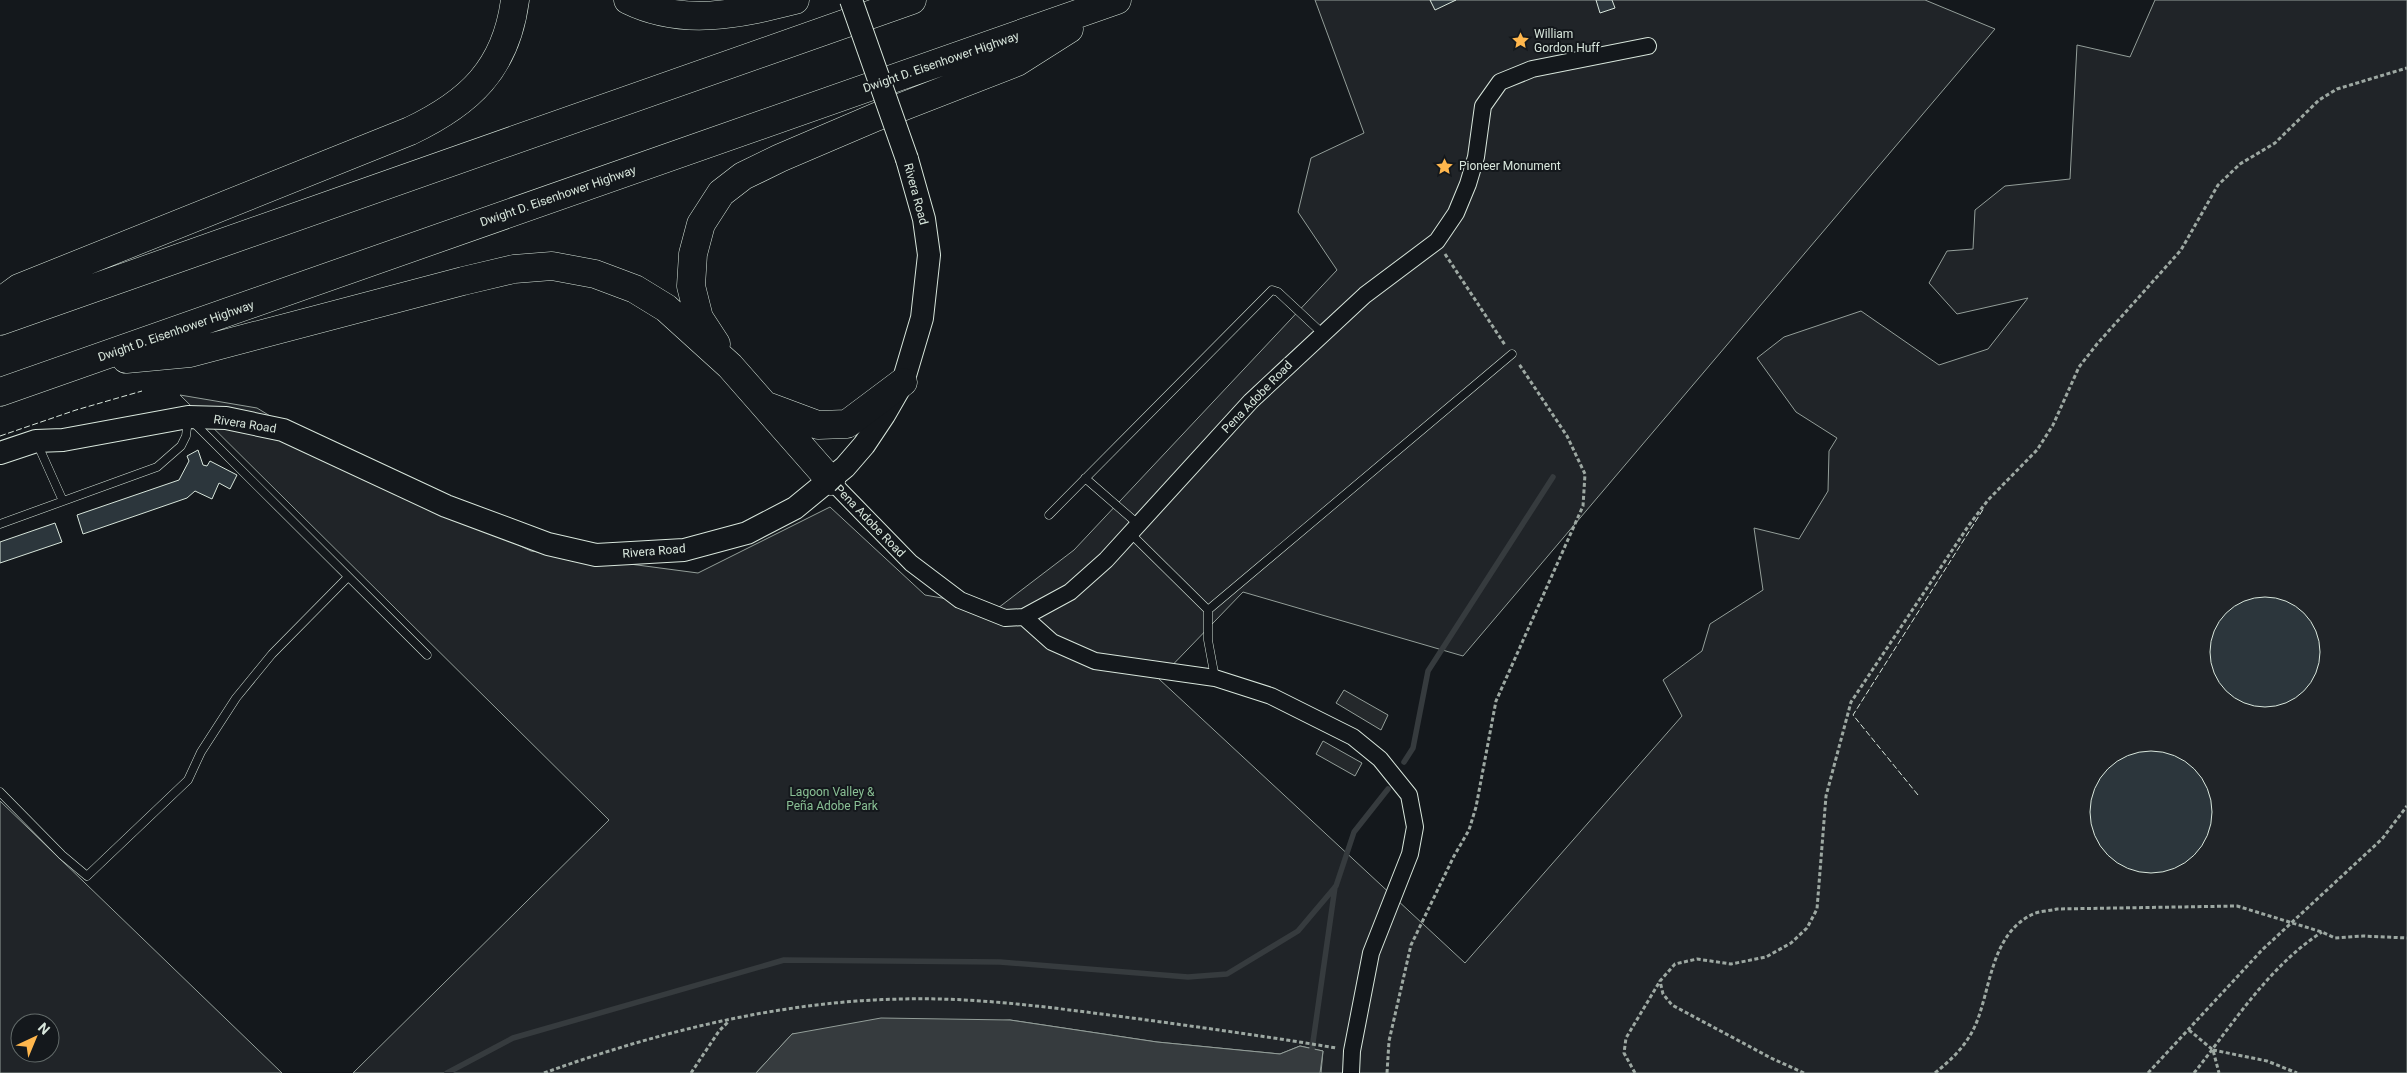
<svg xmlns="http://www.w3.org/2000/svg" width="2407" height="1073" viewBox="0 0 2407 1073" font-family="Roboto,sans-serif">
<style>
.green{fill:#202428;stroke:#939e99;fill-rule:evenodd}
.parking{fill:#24282b;stroke:#939e99}
.water{fill:#363b3e;stroke:#939e99}
.lines{fill:none;stroke-linecap:round;stroke-linejoin:round}
.stream{stroke:#363b3e;stroke-width:5.5}
.building{fill:#2c363c;stroke:#d8e6dc}
.lane-casing{stroke:#d8e6dc;stroke-width:9}
.street-casing{stroke:#d8e6dc;stroke-width:18}
.secondary-casing{stroke:#d8e6dc;stroke-width:24}
.highway-casing{stroke:#d8e6dc;stroke-width:29}
.path{stroke:#9da8a2;stroke-width:3;stroke-dasharray:4 2.5;stroke-linecap:butt}
.lane{stroke:#14181c;stroke-width:8}
.street{stroke:#14181c;stroke-width:16}
.secondary{stroke:#14181c;stroke-width:22}
.highway{stroke:#14181c;stroke-width:28}
.secondary-bridge-casing{stroke:#d8e6dc;stroke-width:24;stroke-linecap:butt}
.secondary-bridge{stroke:#14181c;stroke-width:22}
.fence{stroke:#d8e6dc;stroke-width:1;stroke-dasharray:6 2.5;stroke-linecap:butt}
.labels{text-anchor:middle;dominant-baseline:central;stroke-width:4;stroke-linejoin:round;paint-order:stroke}
.poi-label{font-size:12px;fill:#d8e6dc;stroke:#14181c;text-anchor:start}
.street-label{font-size:12px;fill:#d8e6dc;stroke:#14181c}
.park-label{font-size:12px;fill:#8ac095;stroke:#14181c}
</style>
<rect width="100%" height="100%" fill="#14181c"/>
<path class="green" d="M1315,0H1925L1995,29L1463,656L1243,592L1159,679L1465,963L1682,716L1663,680L1702,651L1710,624L1763,590L1754,528L1799,539L1828,491L1829,451L1837,438L1796,412L1757,358L1784,337L1861,311L1939,365L1988,349L2028,298L1957,314L1929,283L1947,251L1973,249L1975,210L2005,186L2070,179L2077,45L2130,57L2155,0H2407V1073H1321L1323,1051L1300,1046L1280,1054L1157,1042L1010,1020L792,1034L756,1073H353L609,820L180,395L257,408L349,464L531,551L698,573L830,507L925,595L998,608L1074,550L1337,270L1298,212L1311,158L1364,133Z
M0,801L282,1073H0ZM20,1023H50V1053H20Z"/>
<path class="parking" d="M1344,690L1388,715L1381,730L1336,703Z
M1323,741L1362,763L1355,776L1316,754Z"/>
<path class="water" d="M881,1018L1010,1020L1157,1042L1280,1054L1300,1046L1323,1051L1320,1073H756L792,1034Z"/>
<g class="lines">
<path class="stream" d="M1404,762L1413,748L1428,671L1553,477
M1312,1049L1335,887
M447,1073L513,1038L784,960L1000,962L1188,977L1227,974L1298,931L1336,886L1354,832L1388,789"/>
</g>
<path class="building" d="M1430,0H1456L1435,10Z
M1596,0H1612L1615,8L1600,13Z
M198,450L203,465L207,466L210,461L237,475L230,489L219,483L212,499L195,491L187,498L83,534L77,515L179,480L189,461L187,456Z
M55,523L62,542L0,563V542Z
M2210 652a55 55 0 1 1 110 0a55 55 0 1 1-110 0Z
M2090 812a61 61 0 1 1 122 0a61 61 0 1 1-122 0Z"/>
<g class="lines">
<defs>
<path id="lane" d="M193,422L427,655
M37,443L63,501
M1085,478L1138,524
M1049,515L1272,290L1278,292L1322,333
M0,524L157,467L181,446L186,436L188,419
M1130,533L1208,610V640L1215,678
M1208,610L1512,354
M0,792L62,855L87,876L188,780L201,752L236,698L272,654L348,577"/>
<path id="street" d="M831,481L911,563L960,600L1005,618L1024,617L1070,592L1106,560L1251,401L1365,295L1437,241L1456,213L1468,184L1476,157L1483,106L1500,82L1532,69L1648,46
M1024,617L1052,642L1095,661L1215,678L1271,696L1353,737L1380,759L1409,795L1415,827L1410,854L1371,953L1352,1051L1351,1073"/>
<path id="secondary" d="M0,453L36,441L63,440L188,417L226,418L283,430L446,506L548,544L596,555L684,550L747,533L795,508L845,467L864,445L884,415L903,382L922,318L929,255L924,219L907,159"/>
<path id="highway" d="M628,0C683,27 739,14 795,0
M0,302L19,288L410,131C469,103 506,69 515,0
M0,321L912,0
M716,344L699,318L691,286L693,254L701,224L721,193L743,176L780,158L876,117L1017,62L1069,29
M126,359L190,353L463,281L514,269L552,266L595,274L635,289L666,308L730,366L831,481
M0,392L1117,0
M767,406L818,425L847,424L903,382"/>
</defs>
<use href="#lane" class="lane-casing"/>
<use href="#street" class="street-casing"/>
<use href="#secondary" class="secondary-casing"/>
<use href="#highway" class="highway-casing"/>
<path class="path" d="M1445,254L1505,345
M2189,1030L2213,1050L2219,1073
M2213,1050L2267,1061L2297,1073
M544,1073C658,1032 780,1001 903,999C983,997 1061,1009 1140,1019C1205,1028 1271,1037 1336,1048
M691,1073L719,1031L729,1021
M1387,1073L1389,1041L1411,945L1454,856L1469,830L1476,807L1496,701L1583,506L1585,474L1567,436L1519,364
M1635,1073L1624,1053L1626,1038L1660,981
M1804,1073L1771,1058L1672,1005L1663,994L1660,981L1675,964L1697,959L1731,964L1766,957L1791,943L1807,928L1817,909L1826,796L1851,702L1969,525L1988,500L2037,450L2053,425L2079,367L2097,344L2181,250L2218,185L2240,164L2275,143L2319,100L2337,89L2407,68
M1935,1073C1951,1060 1966,1046 1975,1026C1991,990 1990,936 2031,915C2038,911 2049,911 2057,909L2237,906L2322,932L2335,938L2363,936L2407,938
M2148,1073L2262,950L2382,839L2407,806
M2194,1073C2233,1024 2269,966 2322,932"/>
<use href="#lane" class="lane"/>
<use href="#street" class="street"/>
<use href="#secondary" class="secondary"/>
<use href="#highway" class="highway"/>
<defs>
<path id="secondary-bridge" d="M851,0L907,159"/>
</defs>
<use href="#secondary-bridge" class="secondary-bridge-casing"/>
<use href="#secondary-bridge" class="secondary-bridge"/>
<path class="fence" d="M0,436L76,410L142,391
M1918,795L1853,715L1984,508"/>
</g>
<defs>
<symbol id="sight-bare" viewBox="-9 -9 18 18"><path d="M0-6L1.8-2.2L6-1.7L2.9 1.2L3.7 5.4L0 3.3L-3.7 5.4L-2.9 1.2L-6-1.7L-1.8-2.2Z" fill="#ffb74d" stroke="#14181c" stroke-width="2.5" paint-order="stroke"/></symbol>
</defs>
<g fill-rule="evenodd">
<use href="#sight-bare" x="1508" y="28" width="25" height="25"/>
<use href="#sight-bare" x="1432" y="154" width="25" height="25"/>
</g>
<g class="labels">
<g class="poi-label">
<text x="1534" y="34">William<tspan x="1534" dy="14">Gordon Huff</tspan></text>
<text x="1459" y="166">Pioneer Monument</text>
</g>
<g class="street-label">
<text transform="translate(941 62) rotate(-19)">Dwight D. Eisenhower Highway</text>
<text transform="translate(916 194) rotate(75)">Rivera Road</text>
<text transform="translate(558 196) rotate(-19)">Dwight D. Eisenhower Highway</text>
<text transform="translate(176 331) rotate(-19)">Dwight D. Eisenhower Highway</text>
<text transform="translate(1257 397) rotate(-46)">Pena Adobe Road</text>
<text transform="translate(245 424) rotate(9)">Rivera Road</text>
<text transform="translate(870 521) rotate(46)">Pena Adobe Road</text>
<text transform="translate(654 551) rotate(-5)">Rivera Road</text>
</g>
<g class="park-label">
<text x="832" y="792">Lagoon Valley &amp;<tspan x="832" dy="14">Peña Adobe Park</tspan></text>
</g>
</g>
<g transform="translate(35 1038) rotate(44)"><circle r="24" fill="#14181c" stroke="#626a69"/>
<path d="M0-4L9 19L0 12L-9 19Z" fill="#ffb74d"/>
<text y="-8" font-size="14" font-weight="bold" text-anchor="middle" fill="#d8e6dc">N</text>
</g>
</svg>
